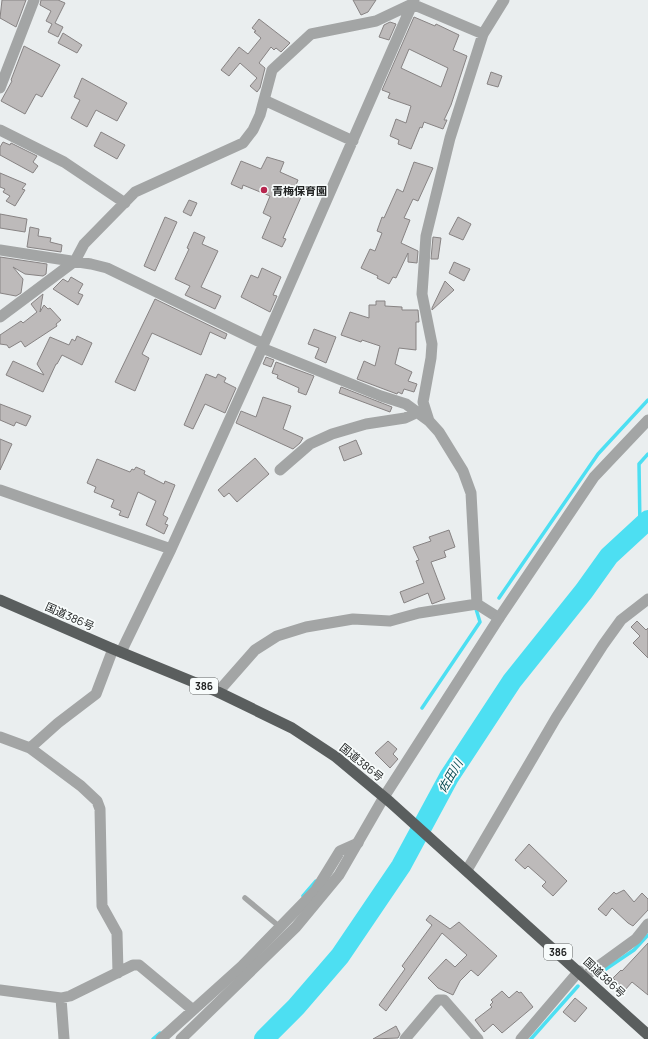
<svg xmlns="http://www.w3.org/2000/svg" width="648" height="1039" viewBox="0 0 648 1039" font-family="Manrope,'Noto Sans JP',sans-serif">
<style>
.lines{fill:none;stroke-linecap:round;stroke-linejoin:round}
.stream{stroke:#4ddff2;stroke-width:3.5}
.river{stroke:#4ddff2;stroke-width:20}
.building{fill:#bdbaba;stroke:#878383;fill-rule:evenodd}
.service{stroke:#a3a5a5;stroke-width:5.5}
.minor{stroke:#a3a5a5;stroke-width:11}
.tertiary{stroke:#a3a5a5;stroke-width:11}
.trunk{stroke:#5a5e5e;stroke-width:11}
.poi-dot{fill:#b7264e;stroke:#f8fcfc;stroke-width:1.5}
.labels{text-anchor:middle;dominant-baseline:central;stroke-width:3.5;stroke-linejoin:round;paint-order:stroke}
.shield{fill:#f8fcfc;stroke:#626464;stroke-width:1}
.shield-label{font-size:10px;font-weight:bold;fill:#212323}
.poi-label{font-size:11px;font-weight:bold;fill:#212323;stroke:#f8fcfc;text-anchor:start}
.street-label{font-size:11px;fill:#212323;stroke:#f8fcfc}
.water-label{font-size:12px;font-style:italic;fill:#0b4c54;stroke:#f8fcfc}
</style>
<rect width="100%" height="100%" fill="#eaeeef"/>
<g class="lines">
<path class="stream" d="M640,528L639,464L648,454
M499,598L598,454L648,400
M422,708L480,622L476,609
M303,896L316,881
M600,973L634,950L648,935
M153,1039L160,1033
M531,1039L578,986"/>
<path class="river" d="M264,1039L296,1007L340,956L401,866L449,777L512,681L584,591L609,556L648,520"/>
</g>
<path class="building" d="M2,0H26L16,27L0,18Z
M41,0H58L65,3L55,23L63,27L58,37L48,32L52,24L46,21L51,11L40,5Z
M353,0H376L368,12L361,15Z
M414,17L435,26L436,24L459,35L453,50L467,56L451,105L444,120H447L443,129L424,122L422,128L420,127L411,149L398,144L399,140L390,136L396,119L406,123L411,106L388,98L390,93L382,90ZM409,49L448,68L441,87L401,68Z
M259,19L290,43L281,52L276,48L274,50L271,47L259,63L265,68L260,88L257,92L250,86L257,78L240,63L229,76L221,70L239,47L248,54L261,38L254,32L256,31L252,28Z
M390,22L396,24L389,40L379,37L384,25Z
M63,33L82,45L77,53L58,43Z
M24,46L60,65L42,97L36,94L25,114L1,101L12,81L11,80Z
M491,72L502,76L498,87L487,84Z
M82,78L127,103L117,121L96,110L87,127L71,118L80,100L74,97Z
M101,132L125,145L117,159L94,146Z
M3,142L10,145L11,143L37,156L33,162L38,166L33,173L0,155V147Z
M267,157L284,162L280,172L298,180L296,185L305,188L283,238L286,239L282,247L262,238L271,217L263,213L270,196L243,185L242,189L231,184L241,161L261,169Z
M414,162L433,168L418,201L413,199L404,218L410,220L401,243L418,251L417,263L408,262V253L396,278L393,277L389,284L377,278L378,276L361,268L370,249L375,251L382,233L377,231L382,217L384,218L397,189L403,192Z
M0,173L26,184L22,189L25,190L15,206L6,201L10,196L3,192L5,189L0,187Z
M189,200L197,203L191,216L183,212Z
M0,214L27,219L25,232L0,228Z
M165,217L177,222L155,271L144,266Z
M458,217L471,224L463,240L449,234Z
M30,227L39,229L38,236L51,238L50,242L62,245L61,252L27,247Z
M194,232L205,237L202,244L218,251L201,287L221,296L215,309L185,295L190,286L175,279L189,249L187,248Z
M433,237L441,238L438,259H431Z
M0,257L47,264L46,274L43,276L25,274L13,267L23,279L21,293L16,296L0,293Z
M454,262L470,269L464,281L449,273Z
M262,268L281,277L273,295L277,296L270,312L241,297L251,275L258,278Z
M71,277L83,284L78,293L83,295L78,305L53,289L63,279L68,282Z
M445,281L454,290L432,310V308Z
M43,294L40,312L44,305L48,309L50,308L61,320L56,324L57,326L25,347L21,341L9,348L7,345L0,344V335L21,321L23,323L37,312L31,304Z
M155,299L227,334L225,339L210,332L201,355L152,333L142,354L149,358L135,391L115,382Z
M376,301H385V306L402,307V310H418L419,322H416V350L399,348L395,364L412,372L408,381L417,384L414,392L404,389L402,394L398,392L397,394L357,379L364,361L375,366L380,346L362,340L361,342L341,335L350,312L369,318V305H376Z
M314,329L336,337L326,363L315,358L319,348L308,344Z
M77,336L92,343L82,365L62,355L57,364H56L43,392L6,375L13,361L44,375L37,364L50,337L69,345L72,339L75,341Z
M266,357L274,360L271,367L263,364Z
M276,362L314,376L306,395L298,392L299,388L277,378L278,375L272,373Z
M206,374L216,378L218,374L226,378L224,382L236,388L225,413L205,404L193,429L184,425Z
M341,387L392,407L390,412L339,393Z
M263,397L291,406L283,429L303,438L300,443L293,449L236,423L241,411L256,417Z
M0,404L31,416L26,426L16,422L14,426L0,420Z
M0,439L12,444L0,470Z
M356,440L362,454L344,461L339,447Z
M255,458L269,474L237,502L229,493L224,497L218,490Z
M97,459L130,472L132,469L134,470L136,467L145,471L144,474L164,484L165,481L175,485L163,515L168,518L165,524L168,525L164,534L146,525L156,501L138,492L128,518L119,515L121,511L111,507L114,500L94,492L96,487L87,483Z
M449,530L455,547L444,551L446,557L431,562L445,599L432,604L428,593L404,603L400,592L424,583L416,561L419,560L413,547L431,541L429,537Z
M637,621L646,630L648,628V658L633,643L640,636L631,627Z
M388,741L397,749L393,754L398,759L390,768L375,753Z
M529,844L567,881L553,896L542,886L546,882L528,866L525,869L515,860Z
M624,890L634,902L642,893L648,899V910L633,926L628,923L612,908L606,916L598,909L614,892L616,894Z
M430,915L450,929L459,922L497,956L478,976L471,970L460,981L453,995L438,988L428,978L446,959L455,967L467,955L442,933L386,1011L379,1005L405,969L402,966L432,925L426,920Z
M648,943V995L632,982L625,990L613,978L621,970L622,971Z
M502,991L509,998L517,991L519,993L521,992L533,1007L502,1033L493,1024L484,1032L475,1020L492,1007L490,1005L493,1002L491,1000Z
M575,998L587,1008L575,1022L563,1012Z
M396,1026L400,1034L398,1038L373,1039Z"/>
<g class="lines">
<path class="service" d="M245,898L280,927"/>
<path class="minor" d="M0,88L34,0
M264,100L353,141
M0,130L64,162L125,203
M0,250L91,264L107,268L264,344
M0,317L75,261L84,244L135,192L243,143L253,130L260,115L272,70L311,34L376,21L412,4L483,34
M262,348L381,396L406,404L429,421L439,432L463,471L471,493L477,604
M429,421L423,402L431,358L432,344L422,294L426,236L450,138L483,34L504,0
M280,470L310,444L332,434L366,424L405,418L418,412
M0,490L171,549
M121,652L171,549L262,348L414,0
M218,692L255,650L277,636L306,627L353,619L390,621L419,613L477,604L499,618
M0,737L30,748L81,786L97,801L100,809L102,906L117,933L118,973
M30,748L58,723L96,694L113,649
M467,870L556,718L603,645L621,620L648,599
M585,976L636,939L648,924
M0,990L61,998L70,996L133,965H139L193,1010
M61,998L64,1039
M161,1039L242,966L316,890L340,851L358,843
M405,1039L438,1000H444L478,1039
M521,1039L579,971"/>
<path class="tertiary" d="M181,1039L296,927L339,875L384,797L499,618L594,477L648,420"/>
<path class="trunk" d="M0,600L113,649L218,692L292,728L336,757L390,802L648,1035"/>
</g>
<circle class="poi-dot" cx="264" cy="190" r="4"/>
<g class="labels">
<g class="shield">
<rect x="190" y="678" width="28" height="16" rx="3"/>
<rect x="544" y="944" width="28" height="16" rx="3"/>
</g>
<g class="shield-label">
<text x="204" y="686">386</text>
<text x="558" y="952">386</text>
</g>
<g class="poi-label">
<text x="272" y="190">青梅保育園</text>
</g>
<g class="street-label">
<text transform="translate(70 616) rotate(24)">国道386号</text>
<text transform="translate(362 762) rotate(39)">国道386号</text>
<text transform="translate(605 977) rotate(43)">国道386号</text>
</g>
<g class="water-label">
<text transform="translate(450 776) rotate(-59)">佐田川</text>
</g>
</g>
</svg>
